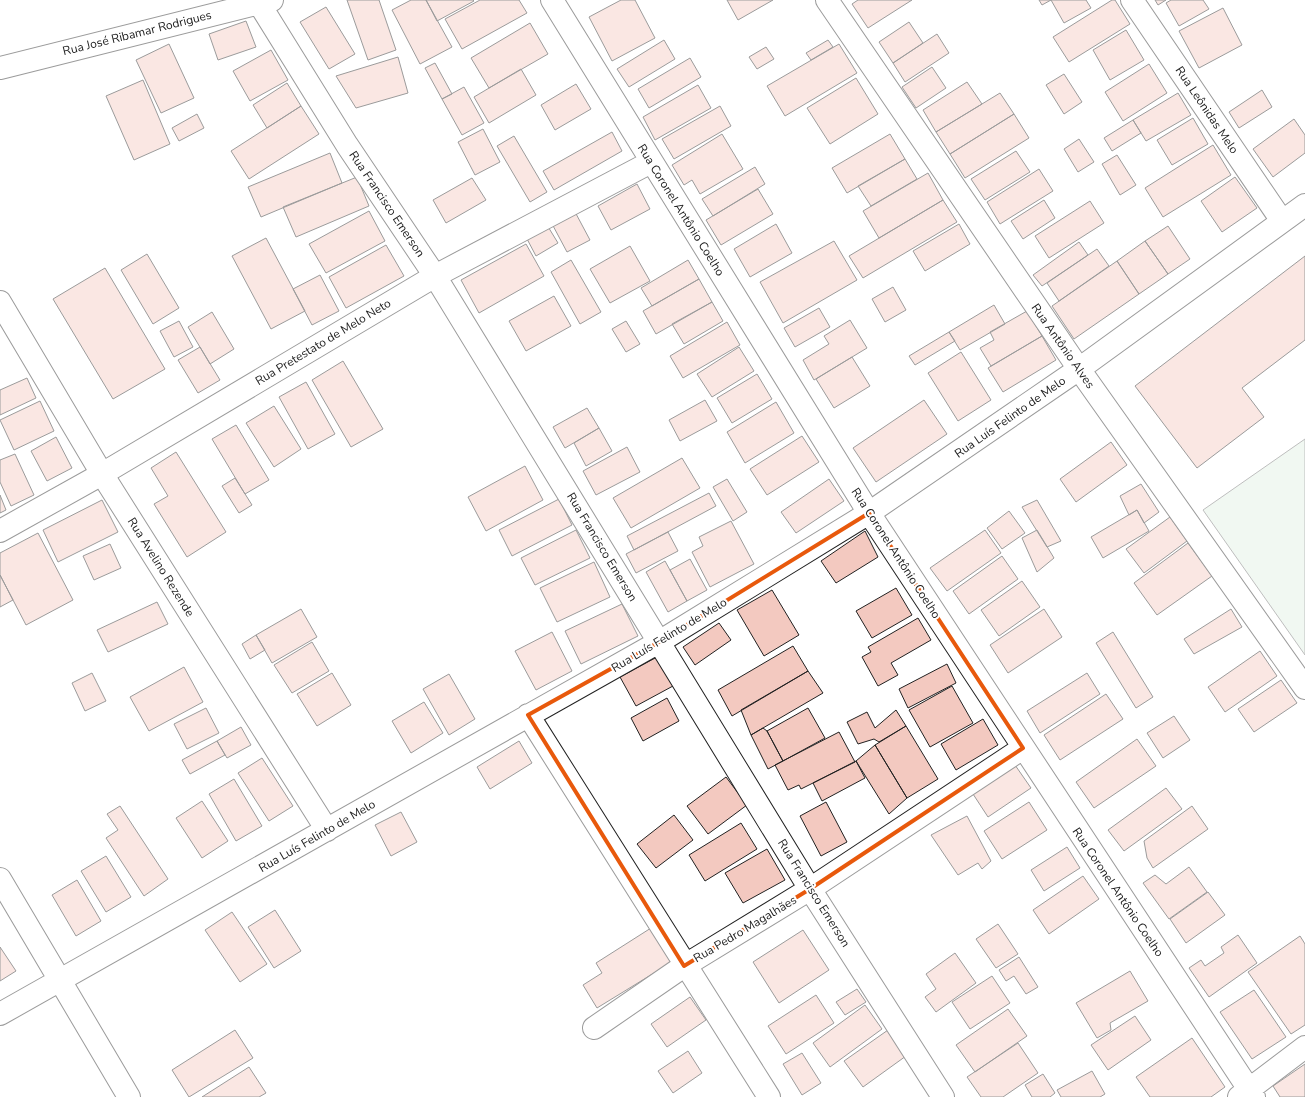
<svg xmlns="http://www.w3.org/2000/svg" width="1305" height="1097" viewBox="0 0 1305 1097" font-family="'Nunito Sans',sans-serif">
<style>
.green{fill:#e0efe3;stroke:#6f6f6f}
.building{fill:#f3c9c0;stroke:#222}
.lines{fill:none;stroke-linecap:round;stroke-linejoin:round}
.minor-casing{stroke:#222;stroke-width:24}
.minor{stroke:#fff;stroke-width:22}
.marked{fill:none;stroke:#e8590c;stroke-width:4;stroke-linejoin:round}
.labels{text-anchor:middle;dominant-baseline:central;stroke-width:4;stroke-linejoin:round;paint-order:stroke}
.street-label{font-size:12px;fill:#222;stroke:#fff}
</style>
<rect width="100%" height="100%" fill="#fff"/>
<path class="green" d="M1305,439V655L1203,510Z"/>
<path class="building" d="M347,0H379L396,50L368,60Z
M411,0H426L452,47L420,64L392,10Z
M426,0H473L474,1L437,21Z
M480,0H519L527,13L462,49L445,19Z
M621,0H635L655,38L612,61L589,17Z
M727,0H773L738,20Z
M858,0H912L868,28L852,4Z
M1039,0H1051L1042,5Z
M1051,0H1086L1091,8L1064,23Z
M1112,0H1115L1130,24L1069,62L1053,37Z
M1155,0H1166L1158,5Z
M1171,0H1203L1209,9L1179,26L1166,3Z
M326,7L355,54L329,69L300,22Z
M1223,8L1242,45L1199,68L1179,31Z
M246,21L256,47L218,60L209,34Z
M909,22L923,43L893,63L879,42Z
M530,23L548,54L489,88L471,58Z
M1126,30L1144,60L1110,80L1093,50Z
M937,34L949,53L905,82L893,63Z
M664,40L675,59L629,87L617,69Z
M828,40L833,47L811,60L806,53Z
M169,44L194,98L161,113L136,60Z
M839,44L857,73L785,116L767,86Z
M766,47L774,59L757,69L749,57Z
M271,50L288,80L250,101L233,71Z
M398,57L408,93L356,108L336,76Z
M690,58L701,77L649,108L638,89Z
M435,63L452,94L442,99L425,68Z
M1149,64L1167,93L1123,121L1105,92Z
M932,67L946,88L916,108L902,87Z
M521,69L536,95L489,123L474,97Z
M1064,74L1082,102L1064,114L1046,85Z
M856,78L878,114L830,144L807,108Z
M143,80L170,144L134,160L106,96Z
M967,82L982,104L936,132L923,110Z
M287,83L301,106L267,128L253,105Z
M576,84L591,109L555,130L541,105Z
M698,85L711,108L655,140L643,117Z
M464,87L484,123L462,135L442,99Z
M1262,90L1272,107L1239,128L1229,112Z
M1000,93L1014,114L950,154L936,132Z
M1178,93L1191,115L1146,141L1133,120Z
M301,106L319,134L249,179L231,151Z
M720,106L731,126L674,159L662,139Z
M197,114L204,128L179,141L172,128Z
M1014,114L1029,138L965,178L950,154Z
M1193,118L1208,144L1172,165L1157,140Z
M1294,119L1305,135V153L1273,177L1253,149Z
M1133,120L1141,133L1112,151L1104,138Z
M483,129L500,162L475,175L458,142Z
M612,132L622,151L554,190L543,171Z
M722,134L743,169L700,194L692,180L684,185L672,165Z
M890,134L905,159L847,193L832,168Z
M514,136L547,192L530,202L497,146Z
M1079,139L1094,162L1078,172L1064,149Z
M1213,145L1231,175L1163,217L1145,188Z
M1016,151L1030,172L985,200L971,179Z
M330,153L342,183L261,217L248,187Z
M1117,155L1136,185L1120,195L1102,164Z
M905,159L917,179L871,206L858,186Z
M755,167L765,184L713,216L702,199Z
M1039,169L1053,191L1000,224L987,202Z
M928,173L943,200L879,238L863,211Z
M357,177L369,206L296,237L283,207Z
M1235,177L1257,208L1222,232L1201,201Z
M472,178L486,200L446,223L433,200Z
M637,184L650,209L611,230L598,206Z
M758,189L773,214L721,245L706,220Z
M943,200L957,222L863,278L849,256Z
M1044,200L1055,218L1023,239L1011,221Z
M1090,201L1104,223L1049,258L1035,236Z
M574,210L590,240L567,252L551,222Z
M369,211L385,241L326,273L309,244Z
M776,224L792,253L750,277L734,249Z
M959,224L970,244L925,271L913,251Z
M547,225L558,243L536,256L526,237Z
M1168,226L1190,259L1168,274L1145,241Z
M266,238L305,311L271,329L232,256Z
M834,241L857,280L783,323L760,282Z
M1145,241L1168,274L1139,294L1117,261Z
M1079,242L1088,255L1042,286L1033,275Z
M526,244L544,276L479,313L461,280Z
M386,245L404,276L346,308L329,277Z
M630,246L650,281L610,303L590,269Z
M1097,249L1109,266L1059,301L1047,283Z
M147,254L179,308L153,324L121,270Z
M1305,256V340L1242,388L1264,417L1197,468L1135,386Z
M571,260L601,312L580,324L551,272Z
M688,260L699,279L652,306L641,288Z
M1117,261L1139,294L1074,339L1052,306Z
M105,268L165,369L113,399L53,299Z
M320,275L339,311L312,325L293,289Z
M699,279L712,302L656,334L643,311Z
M893,287L906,310L885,322L872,299Z
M554,296L571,326L526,351L509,321Z
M712,302L723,321L684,344L672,324Z
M994,305L1005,324L960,350L949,332Z
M819,308L830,327L795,347L784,328Z
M1027,311L1042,336L991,366L980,348L994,340L990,332Z
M212,312L234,349L210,364L188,327Z
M850,320L867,348L814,380L803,360L829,344L824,336Z
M179,321L193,347L174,357L160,331Z
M626,321L640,344L626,352L612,329Z
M727,322L740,345L683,378L670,356Z
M949,332L955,341L915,365L909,356Z
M1042,336L1056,360L1003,392L988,368Z
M200,347L220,380L198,393L178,360Z
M739,347L754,371L712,397L697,374Z
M961,352L991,400L958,421L928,373Z
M852,357L870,386L834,408L816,379Z
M343,361L383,429L351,447L312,380Z
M757,374L772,399L732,423L717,398Z
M27,378L36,398L0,415V390Z
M306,382L335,434L308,449L279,397Z
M705,400L717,421L680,441L669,420Z
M924,400L947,434L876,482L853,448Z
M40,401L54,431L14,450L0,420Z
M776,402L794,433L745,463L727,432Z
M274,406L301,449L274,467L246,423Z
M587,408L599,428L565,448L553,427Z
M236,425L269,480L245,494L212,439Z
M599,428L612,451L586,466L574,443Z
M802,436L819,462L767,495L750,469Z
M56,437L72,468L47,481L31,451Z
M1111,442L1127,465L1076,502L1060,479Z
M627,447L640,472L596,495L583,471Z
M176,452L226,532L187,557L154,504L168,496L151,468Z
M15,454L34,495L11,506L0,482V460Z
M682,458L700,488L631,528L613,498Z
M525,466L543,500L486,531L468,497Z
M235,478L252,505L239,513L222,486Z
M727,479L747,512L733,521L713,487Z
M829,479L844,501L796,533L781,512Z
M1141,484L1159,512L1144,523L1137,510L1129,515L1120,496Z
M709,493L716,506L634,550L627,536Z
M0,495L6,510L0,513Z
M559,499L572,525L512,556L499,530Z
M102,500L118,532L58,562L43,530Z
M1037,500L1061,541L1047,547L1022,507Z
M1137,510L1149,531L1103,558L1091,537Z
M1009,511L1025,533L1002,549L987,528Z
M1170,517L1187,541L1144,573L1126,549Z
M731,521L754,564L710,587L692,552L703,546L699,537Z
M576,530L590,558L535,585L521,558Z
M985,530L1001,553L947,591L930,568Z
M1037,530L1054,558L1037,572L1022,538Z
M865,531L878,557L836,583L821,561Z
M668,532L678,551L636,573L626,554Z
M38,533L73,600L26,625L0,575V553Z
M1188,543L1212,576L1157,615L1134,583Z
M110,544L121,568L94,580L83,556Z
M1002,556L1018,579L969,614L953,591Z
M690,559L707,590L687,601L670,570Z
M665,561L687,601L668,612L646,572Z
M594,562L610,597L557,622L540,588Z
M0,575L13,600L0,607Z
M1022,581L1040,607L999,636L981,610Z
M896,588L912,615L872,638L856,611Z
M772,590L799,635L764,656L737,610Z
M157,602L168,624L108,652L97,630Z
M622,604L638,636L581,664L565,631Z
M301,609L317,637L272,663L256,635Z
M1044,609L1062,637L1008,673L990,645Z
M1231,609L1242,627L1194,654L1184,639Z
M918,618L931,640L891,663L898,675L878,686L862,657L871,652L868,647Z
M719,623L731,640L695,665L683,647Z
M552,632L572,671L536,690L515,651Z
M1113,632L1153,697L1136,708L1096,643Z
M256,635L265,650L250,659L242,644Z
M312,642L329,671L292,693L274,665Z
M793,646L808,671L732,716L718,690Z
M1260,651L1277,676L1225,712L1208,687Z
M657,657L673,686L636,706L620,677Z
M947,664L956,683L908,708L899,689Z
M184,667L203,702L149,731L130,697Z
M808,671L823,693L751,735L741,710Z
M92,673L106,701L85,711L72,683Z
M332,673L351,705L317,726L297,694Z
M1087,673L1100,694L1040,733L1027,711Z
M449,674L475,719L449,735L423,689Z
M1281,680L1297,703L1254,732L1238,709Z
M952,686L973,723L930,747L909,710Z
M1106,694L1123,719L1060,760L1044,735Z
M667,698L679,721L643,741L631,718Z
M424,702L443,733L411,753L392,721Z
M206,708L219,733L187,749L174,724Z
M808,708L825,738L783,761L767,731Z
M896,710L906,726L879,742L874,739L858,744L847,722L867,712L875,728Z
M1174,716L1190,740L1163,758L1147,733Z
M983,719L998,745L956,770L941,744Z
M906,726L938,779L907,798L875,745Z
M241,727L251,745L227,758L217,741Z
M763,728L767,731L783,761L768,769L751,735Z
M839,732L855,762L801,789L799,785L788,790L775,765Z
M1137,739L1156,766L1094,808L1076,782Z
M217,741L225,755L190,774L182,760Z
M519,741L532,763L490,789L477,767Z
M875,745L907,798L889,814L856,761Z
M262,758L293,806L269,821L238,773Z
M856,761L865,778L822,801L813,783Z
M1015,765L1031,788L988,817L973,794Z
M726,777L747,805L708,834L687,806Z
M234,779L262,826L236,841L209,794Z
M1166,788L1182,809L1124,851L1108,830Z
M202,801L228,841L202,858L176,818Z
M826,802L847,842L821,856L800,816Z
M1029,802L1047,830L1002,859L984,831Z
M120,806L168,879L144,896L106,838L118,830L107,814Z
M1192,806L1208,829L1153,868L1147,858L1144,841Z
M401,812L417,842L391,856L375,825Z
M674,815L693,840L656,868L637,844Z
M967,816L991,861L982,869L978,863L958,875L931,835Z
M741,823L757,849L705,881L689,855Z
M1067,847L1080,868L1044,891L1031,870Z
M767,849L785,880L743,903L725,873Z
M106,856L131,897L106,912L81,871Z
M1189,867L1207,892L1169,919L1143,883L1155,875L1166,884Z
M1083,876L1099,899L1049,934L1033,910Z
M77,880L101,921L76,936L52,895Z
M1208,892L1225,915L1186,943L1170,919Z
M275,910L301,951L274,968L248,927Z
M232,912L267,964L240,982L205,930Z
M998,924L1018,954L996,968L976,939Z
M651,928L672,962L597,1008L583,985L602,973L596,963Z
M803,930L829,970L779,1003L753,962Z
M1238,935L1257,963L1209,997L1189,968L1201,960L1205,966L1224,953L1221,947Z
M1300,936L1305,944V1025L1291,1034L1248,972Z
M0,947L16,971L0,981Z
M955,953L976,983L936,1012L925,997L936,989L926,974Z
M1019,957L1038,987L1026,994L1014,976L1006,981L999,970Z
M1130,971L1148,1001L1110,1023L1111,1030L1097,1038L1076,1003Z
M992,976L1010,1003L970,1029L952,1002Z
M857,989L866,1002L845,1015L836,1002Z
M1254,990L1286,1037L1252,1059L1220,1012Z
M816,995L834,1023L786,1054L768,1026Z
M690,997L706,1020L667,1047L651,1024Z
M865,1005L882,1029L830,1067L813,1043Z
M1008,1009L1027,1036L975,1072L956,1045Z
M1135,1016L1151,1040L1108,1070L1091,1045Z
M235,1030L253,1058L189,1097L172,1070Z
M888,1030L906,1056L863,1087L844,1061Z
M1192,1038L1225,1087L1211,1097H1150L1136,1077Z
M1018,1043L1038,1073L1003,1097H981L967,1077Z
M688,1051L702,1073L673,1093L658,1071Z
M802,1053L821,1083L802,1095L783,1064Z
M1305,1064V1097H1280L1273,1086Z
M249,1067L266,1093L259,1097H202Z
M1092,1071L1105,1094L1100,1097H1061L1057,1090Z
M1043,1074L1055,1093L1050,1097H1032L1025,1085Z"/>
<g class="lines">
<defs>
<path id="minor" d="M257,0L347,145L435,276L810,889L943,1097
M552,0L869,513L1254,1097
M827,0L1079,369L1305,688
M1132,0L1282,221
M0,68L272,0
M0,302L102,474L327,830
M0,531L102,474L435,276L651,162
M528,715L769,1097
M0,879L129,1097
M0,1014L659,642L869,513L1079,369L1305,205
M594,1028L684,966L810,889L1023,748
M1239,1097L1305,1047"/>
</defs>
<use href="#minor" class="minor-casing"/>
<use href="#minor" class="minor"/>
</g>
<path d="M0 0H1305V1097H0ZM869,513L1023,748L810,889L684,966L528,715L659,642Z" fill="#fff" fill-opacity=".55" fill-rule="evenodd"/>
<path class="marked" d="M869,513L1023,748L810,889L684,966L528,715L659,642Z"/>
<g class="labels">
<g class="street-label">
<text transform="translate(137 33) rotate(-14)">Rua José Ribamar Rodrigues</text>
<text transform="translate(1207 110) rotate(56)">Rua Leônidas Melo</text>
<text transform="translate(387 204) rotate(56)">Rua Francisco Emerson</text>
<text transform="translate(681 210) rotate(58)">Rua Coronel Antônio Coelho</text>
<text transform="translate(323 342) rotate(-31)">Rua Pretestato de Melo Neto</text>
<text transform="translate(1063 346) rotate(55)">Rua Antônio Alves</text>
<text transform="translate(1010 417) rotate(-35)">Rua Luís Felinto de Melo</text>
<text transform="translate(602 547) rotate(59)">Rua Francisco Emerson</text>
<text transform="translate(896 553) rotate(57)">Rua Coronel Antônio Coelho</text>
<text transform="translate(161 567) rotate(58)">Rua Avelino Rezende</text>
<text transform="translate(669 635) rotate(-31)">Rua Luís Felinto de Melo</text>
<text transform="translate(317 836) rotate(-30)">Rua Luís Felinto de Melo</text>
<text transform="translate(1118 892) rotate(56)">Rua Coronel Antônio Coelho</text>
<text transform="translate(814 893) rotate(58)">Rua Francisco Emerson</text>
<text transform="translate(745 929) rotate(-31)">Rua Pedro Magalhães</text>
</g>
</g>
</svg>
